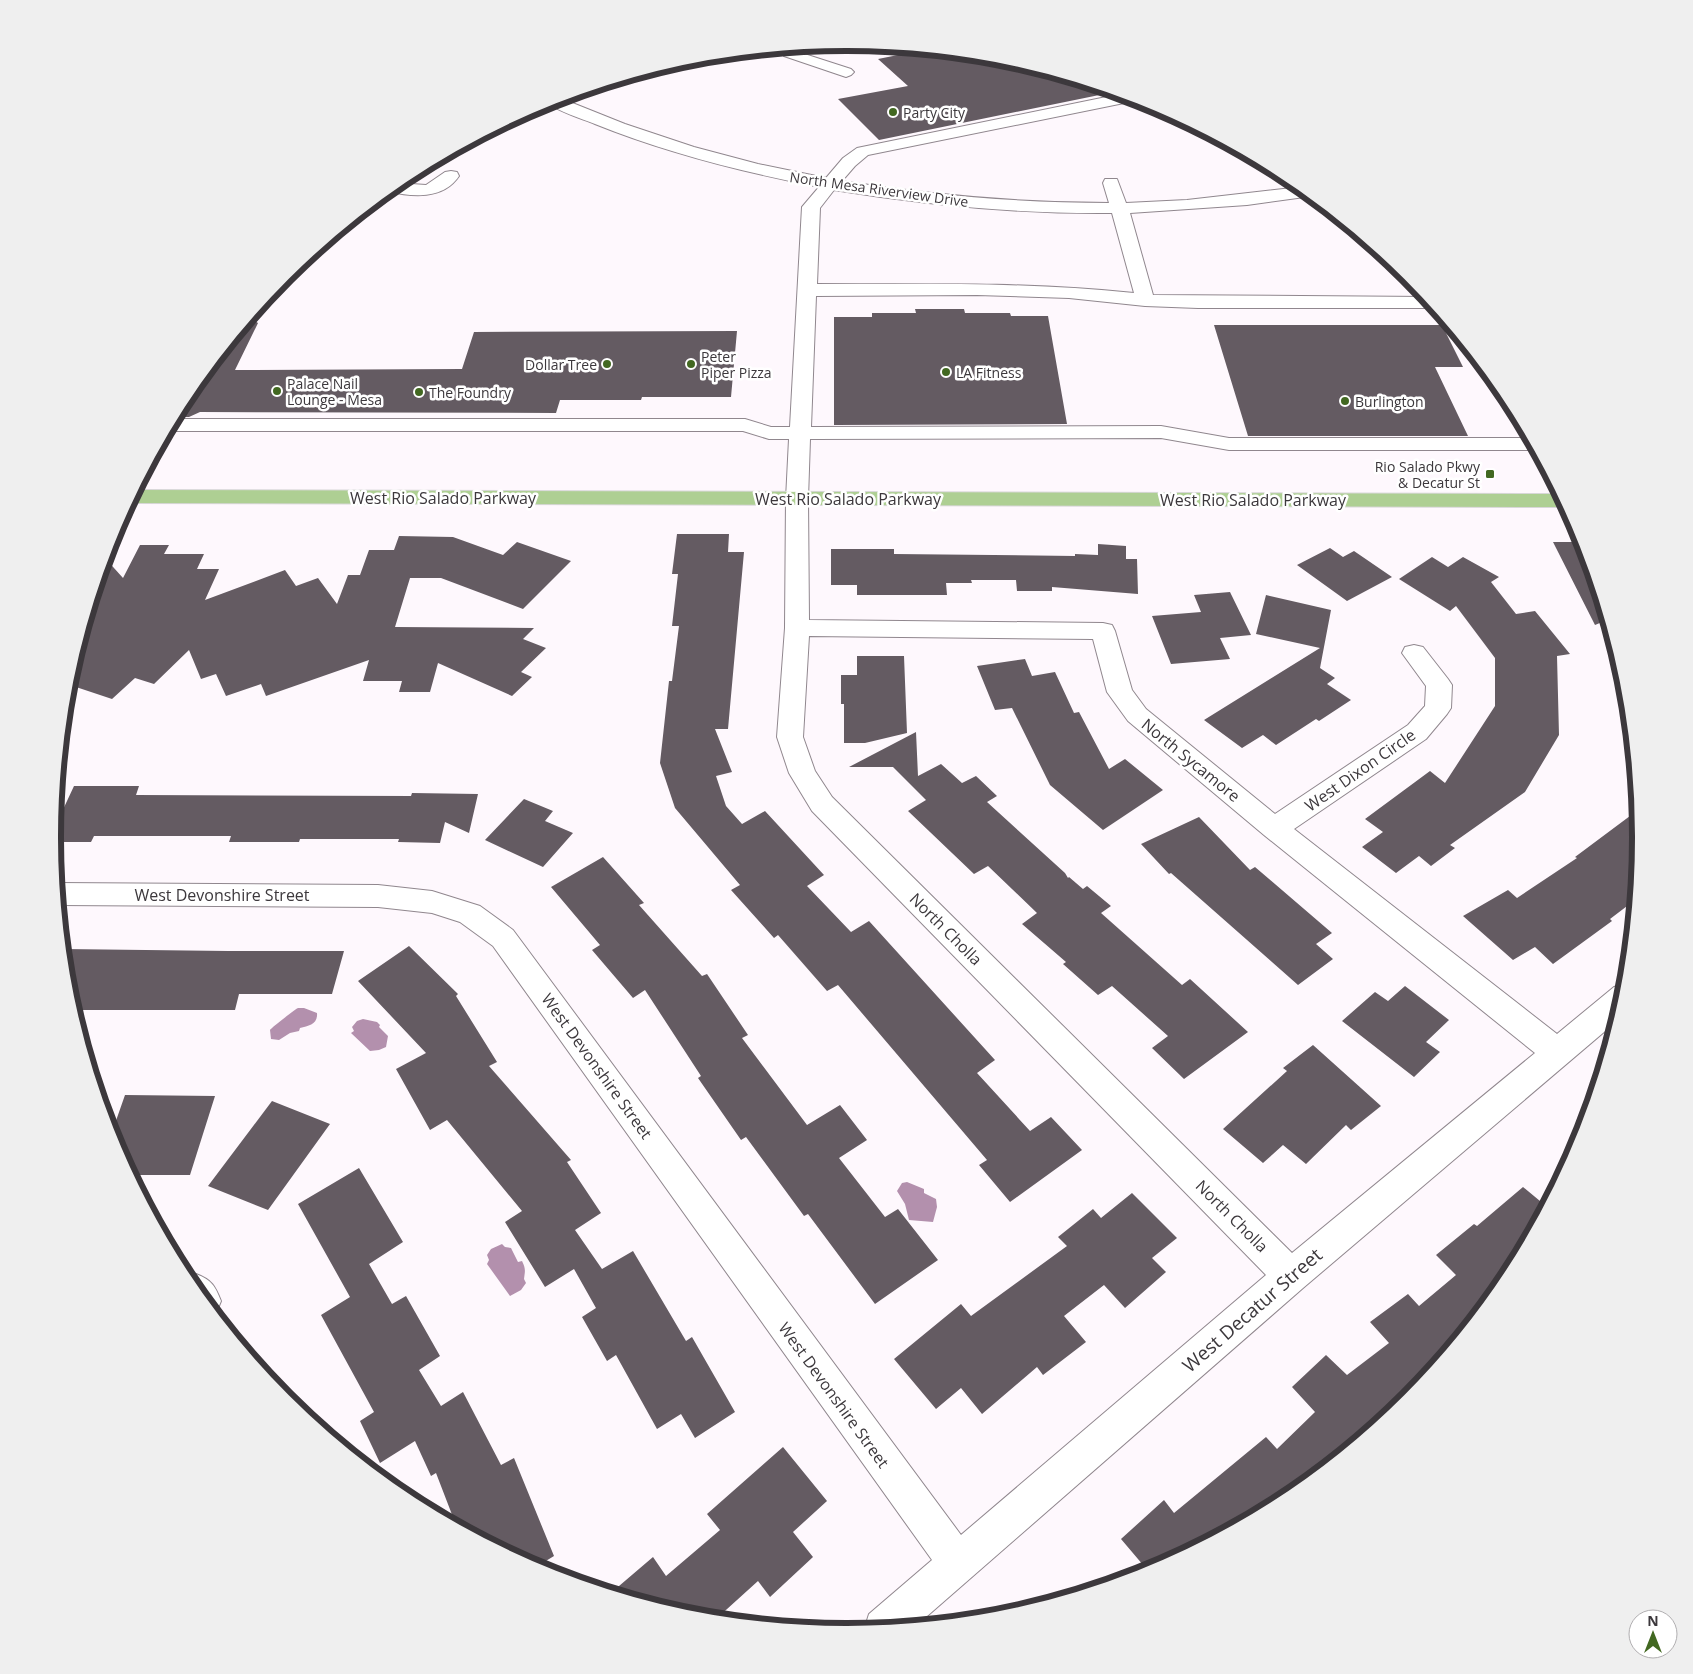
<svg xmlns="http://www.w3.org/2000/svg" width="1693" height="1674" viewBox="0 0 1693 1674" font-family="'Open Sans',sans-serif">
<style>
.water{fill:#b390ad}
.building{fill:#645b62}
.lines{fill:none;stroke-linecap:round;stroke-linejoin:round}
.minor-casing{stroke:#90878e;stroke-width:2}
.major-casing{stroke:#d8d7d8;stroke-width:2}
.minor{fill:#fff;fill-rule:evenodd}
.major{fill:#aecf93;fill-rule:evenodd}
.poi-dot{fill:#426821;stroke:#fff;stroke-width:2}
.labels{text-anchor:middle;dominant-baseline:central;stroke-width:5;stroke-linejoin:round;paint-order:stroke}
.far-poi-label{font-size:14px;fill:#3c383c;stroke:#fff;text-anchor:start}
.far-street-label{font-size:14px;fill:#3c383c;stroke:#fff}
.street-label{font-size:16px;fill:#3c383c;stroke:#fff}
.near-street-label{font-size:19px;fill:#3c383c;stroke:#fff}
.rim{fill:none;stroke:#3c383c;stroke-width:6}
</style>
<rect width="100%" height="100%" fill="#fef8fd"/>
<path class="water" d="M298,1008H304L317,1013C318,1024 309,1026 300,1028L299,1031L290,1033L279,1040L271,1039L270,1030C271,1028 297,1008 298,1008Z
M363,1019L377,1022L380,1025L379,1027L388,1036L386,1047L379,1050L370,1051L351,1033L354,1031L352,1027L357,1021Z
M907,1182L924,1189V1193L936,1199L937,1207L933,1222L909,1220L905,1204L897,1191L902,1183Z
M502,1244L505,1247L511,1248L518,1262L522,1261C526,1269 525,1271 524,1279L526,1283L521,1290L510,1296L487,1264L489,1260L487,1255L491,1249Z"/>
<path class="building" d="M923,50L1002,58L1114,92L879,140L838,99L908,86L878,59Z
M915,309H964L965,313H1010L1011,316H1048L1067,424L834,425V317H872V313H916Z
M250,318L258,323L235,370L462,369L474,332L737,331L731,397H642L641,400H560L556,413L200,412L189,417H174L186,395Z
M1214,325H1442L1463,367H1435L1468,436H1248Z
M677,534H729L728,552H744L728,729H715L732,772L716,776L726,806L742,824L765,811L824,875L807,886L851,932L869,921L995,1060L977,1073L1030,1131L1051,1117L1082,1150L1010,1202L979,1165L987,1160L838,985L827,991L778,935L774,938L731,890L740,885L675,808L660,763L669,681H672L679,626H672L678,574H672Z
M399,536L453,537L503,555L517,542L571,561L523,609L441,578H410L395,627L534,628L523,639L546,648L521,672L532,677L512,696L438,663L430,692H399L402,681H363L369,660L266,696L261,684L226,696L216,674L201,679L189,650L154,684L135,678L112,699L67,684L105,558L123,578L140,545H169L164,554H204L197,569H219L205,600L285,570L296,586L318,578L337,604L348,575H360L369,550H394Z
M1553,542H1583L1607,620L1595,625Z
M1098,544L1126,546V559H1137L1138,594L1052,587V591H1017L1016,580H971L972,583H946L947,595H857V585H831V549H894V554L1075,556V554L1098,555Z
M1330,548L1343,557L1354,551L1392,577L1347,601L1297,565Z
M1432,557L1448,567L1463,557L1499,577L1491,582L1516,614L1535,611L1570,654L1557,656L1559,735L1525,792L1450,845L1455,848L1431,866L1419,856L1396,873L1362,847L1383,832L1365,819L1430,771L1445,783L1495,706V658L1456,606L1450,611L1399,579Z
M1230,592L1251,635L1220,638L1230,659L1171,664L1152,616L1201,612L1194,595Z
M1266,595L1331,610L1320,668L1335,678L1327,684L1351,700L1319,721L1316,719L1276,745L1263,735L1242,748L1204,720L1320,648L1256,634Z
M857,656H904L907,733L865,743H844V704H841V675H857Z
M1025,659L1032,676L1055,672L1074,713L1079,712L1109,769L1125,759L1163,790L1103,830L1050,785L1012,708L995,710L977,666Z
M916,732L918,776L941,764L962,783L976,776L997,796L987,802L1065,873L1068,878L1069,877L1083,889L1087,886L1111,906L1101,913L1182,985L1190,979L1248,1032L1184,1079L1152,1048L1168,1036L1112,986L1098,995L1063,964L1066,962L1022,924L1037,913L988,866L974,874L908,811L926,800L893,767H849Z
M74,786H139L136,795L411,796L412,793L478,794L469,833L445,822L440,843L398,842L399,839H300L299,842H229L231,836H94L91,842H53V831Z
M524,799L553,811L545,821L573,833L543,867L485,840Z
M1638,810L1641,837L1635,900L1610,919L1612,921L1553,964L1535,947L1513,960L1463,916L1508,890L1517,898L1577,858L1575,857Z
M1199,817L1250,870L1255,867L1332,933L1316,944L1333,959L1298,985L1171,873L1169,874L1141,844Z
M603,857L644,903L639,905L702,976L707,974L748,1035L742,1038L807,1125L840,1105L867,1140L839,1158L885,1217L898,1209L938,1260L875,1304L808,1214L804,1216L746,1137L741,1140L698,1078L701,1076L645,990L633,998L592,950L600,945L551,887Z
M409,946L458,994L456,996L497,1062L489,1066L571,1160L567,1162L601,1213L575,1230L602,1269L633,1251L686,1341L692,1337L735,1412L695,1438L681,1414L657,1429L616,1355L607,1361L582,1317L596,1308L574,1269L545,1287L505,1222L522,1211L447,1120L430,1130L396,1069L426,1053L358,981Z
M63,949L228,951H344L332,994H239L235,1010H73L67,992Z
M1405,986L1449,1020L1426,1042L1440,1052L1414,1077L1342,1021L1375,992L1388,1001Z
M1313,1045L1381,1106L1351,1130L1346,1125L1306,1164L1283,1145L1263,1163L1223,1129L1287,1071L1283,1068Z
M125,1095L215,1096L190,1175H130L111,1135Z
M272,1101L330,1124L268,1210L208,1186Z
M359,1168L403,1242L369,1264L392,1304L406,1296L440,1356L419,1370L441,1406L463,1392L501,1465L514,1458L554,1556L536,1567L456,1525L436,1473L431,1476L415,1441L380,1463L360,1421L374,1412L321,1315L350,1297L298,1204Z
M1523,1187L1546,1206L1507,1279L1408,1399L1288,1498L1149,1572L1121,1539L1164,1500L1174,1513L1266,1437L1277,1449L1315,1412L1292,1387L1326,1355L1347,1375L1389,1343L1370,1322L1408,1294L1419,1306L1456,1275L1436,1255L1474,1224L1477,1226Z
M1132,1193L1177,1238L1152,1258L1166,1272L1125,1308L1104,1285L1064,1316L1086,1342L1043,1375L1037,1367L982,1414L961,1388L936,1409L894,1359L961,1304L971,1316L1067,1246L1058,1237L1093,1209L1101,1218Z
M783,1447L827,1501L793,1532L813,1557L770,1597L758,1581L716,1619L691,1616L612,1592L653,1557L666,1576L720,1530L707,1514Z"/>
<g class="lines">
<defs>
<path id="minor" d="M789,49L851,69L854,72L851,75L846,77L784,56L782,53L784,50Z
M1121,94L1136,99L1129,102L868,155L855,166L842,181C931,195 1019,203 1109,203L1103,183L1105,179H1117L1126,203L1187,200L1301,187L1312,196L1247,205L1130,213L1153,295L1426,297L1435,308H1198L1145,306L1069,298L977,295L816,296L811,427L1161,426L1229,438H1530L1536,450H1229L1161,438L810,439L808,499L809,620L1103,623L1112,625L1115,631L1132,690L1146,709L1275,814L1408,725L1425,706L1426,686L1402,653L1405,647L1414,645L1423,647L1448,679L1452,685L1451,708L1447,714L1426,739L1294,829L1557,1034L1614,987L1626,984L1617,1021L1303,1288L918,1624L864,1630L869,1614L932,1560L493,946L460,922L432,913L378,907L59,905L57,883L378,885L432,891L480,906L513,930L961,1535L1266,1275L812,811L789,773L777,737L785,628L786,499L789,439H769L743,431H167L174,419H745L771,427H790L802,207L819,187C743,172 667,153 595,124C580,118 559,112 546,102L560,98L625,124L694,147L758,164L826,178L843,158L857,148ZM834,190C927,205 1019,214 1112,213L1134,293C1028,282 923,284 817,284L820,208ZM809,636L1093,639L1107,692L1128,721L1264,835L1535,1053L1292,1253L832,797L815,771L803,737Z
M451,171L457,172L459,176C443,200 412,197 387,191L397,183L426,185L445,172Z
M196,1274C212,1280 215,1286 221,1301L216,1313L215,1314L186,1278Z"/>
<path id="major" d="M135,490L1560,494L1567,507L129,503Z"/>
</defs>
<use href="#minor" class="minor-casing"/>
<use href="#major" class="major-casing"/>
<use href="#minor" class="minor"/>
<use href="#major" class="major"/>
</g>
<g class="poi-dot">
<circle cx="893" cy="112" r="5"/>
<circle cx="607" cy="364" r="5"/>
<circle cx="691" cy="364" r="5"/>
<circle cx="946" cy="372" r="5"/>
<circle cx="277" cy="391" r="5"/>
<circle cx="419" cy="392" r="5"/>
<circle cx="1345" cy="401" r="5"/>
<rect x="1485" y="469" width="10" height="10" rx="2.5"/>
</g>
<g class="labels">
<g class="far-poi-label">
<text x="903" y="112">Party City</text>
<text x="701" y="356">Peter<tspan x="701" dy="16">Piper Pizza</tspan></text>
<text x="597" y="364" text-anchor="end">Dollar Tree</text>
<text x="956" y="372">LA Fitness</text>
<text x="287" y="383">Palace Nail<tspan x="287" dy="16">Lounge - Mesa</tspan></text>
<text x="429" y="392">The Foundry</text>
<text x="1355" y="401">Burlington</text>
<text x="1480" y="466" text-anchor="end">Rio Salado Pkwy<tspan x="1480" dy="16">&amp; Decatur St</tspan></text>
</g>
<g class="far-street-label">
<text transform="translate(879 189) rotate(8)">North Mesa Riverview Drive</text>
</g>
<g class="street-label">
<text x="443" y="498">West Rio Salado Parkway</text>
<text x="848" y="499">West Rio Salado Parkway</text>
<text x="1253" y="500">West Rio Salado Parkway</text>
<text transform="translate(1191 760) rotate(39)">North Sycamore</text>
<text transform="translate(1360 770) rotate(-35)">West Dixon Circle</text>
<text x="222" y="895">West Devonshire Street</text>
<text transform="translate(946 929) rotate(45)">North Cholla</text>
<text transform="translate(597 1066) rotate(54)">West Devonshire Street</text>
<text transform="translate(1232 1216) rotate(45)">North Cholla</text>
<text transform="translate(834 1395) rotate(54)">West Devonshire Street</text>
</g>
<g class="near-street-label">
<text transform="translate(1252 1310) rotate(-41)">West Decatur Street</text>
</g>
</g>
<path d="M0 0H1693V1674H0ZM846 51H847A785 785 0 0 1 1632 836V838A785 785 0 0 1 847 1623H846A785 785 0 0 1 61 838V836A785 785 0 0 1 846 51Z" fill="#efefef" fill-rule="evenodd"/>
<path class="rim" d="M846 51H847A785 785 0 0 1 1632 836V838A785 785 0 0 1 847 1623H846A785 785 0 0 1 61 838V836A785 785 0 0 1 846 51Z"/>
<g transform="translate(1653 1634)"><circle r="24" fill="#ffffff" stroke="#b1afb1"/>
<path d="M0-4L9 19L0 12L-9 19Z" fill="#426821"/>
<text y="-8" font-size="14" font-weight="bold" text-anchor="middle" fill="#3c383c">N</text>
</g>
</svg>
